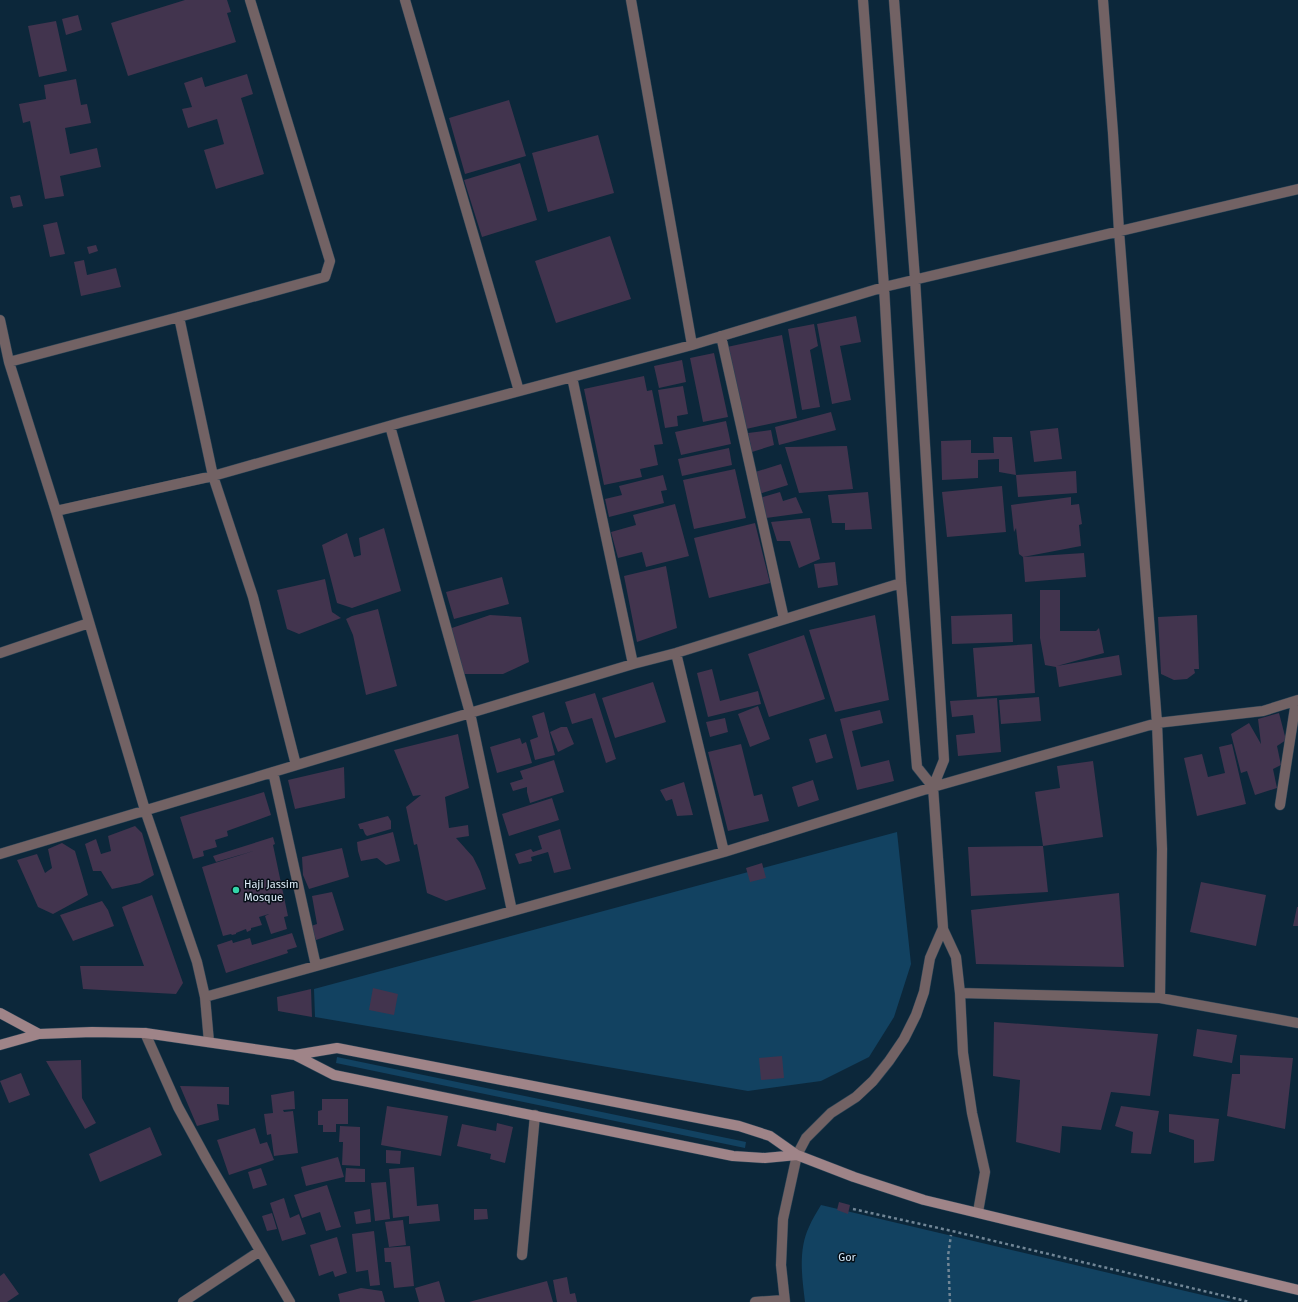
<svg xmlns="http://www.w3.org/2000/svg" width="1298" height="1302" viewBox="0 0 1298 1302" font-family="'Fira Sans',sans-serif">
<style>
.green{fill:#124261}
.building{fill:#42344e}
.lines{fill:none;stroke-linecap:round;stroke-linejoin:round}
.minor-casing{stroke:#2a4355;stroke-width:11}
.secondary-casing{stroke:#2a4355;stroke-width:11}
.path{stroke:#718696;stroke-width:2.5;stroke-dasharray:3 3;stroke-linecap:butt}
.minor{stroke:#726264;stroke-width:10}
.secondary{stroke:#9f8488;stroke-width:10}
.poi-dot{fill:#33d4a8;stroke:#050f17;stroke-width:1.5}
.labels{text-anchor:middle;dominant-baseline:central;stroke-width:3;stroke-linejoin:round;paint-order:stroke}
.poi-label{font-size:11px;fill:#e0effc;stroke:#050f17;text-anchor:start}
.park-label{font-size:11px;fill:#d2e6f6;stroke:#050f17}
</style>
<rect width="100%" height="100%" fill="#0c273a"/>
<path class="green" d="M897,832L911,964L894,1017L869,1057L821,1081L748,1091L315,1017L314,989Z
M337,1057L746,1142L745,1148L336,1063Z
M821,1205L1232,1302H805C802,1277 798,1250 809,1227C812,1219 817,1212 821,1205Z"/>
<path class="building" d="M185,0H227L231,12L227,13L236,42L128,76L111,23Z
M78,15L82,30L66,35L62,19Z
M56,21L67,71L39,77L28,26Z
M247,74L253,94L241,98L264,174L216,189L204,150L224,144L217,119L188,128L182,109L192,107L184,83L202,77L205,87Z
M76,79L81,105L87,104L91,123L65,128L70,154L97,148L101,167L60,176L64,196L45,199L30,121L23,123L19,104L46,99L44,85Z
M509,100L526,156L465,174L449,118Z
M598,135L614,193L548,212L532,153Z
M520,163L537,220L482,237L464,180Z
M20,195L23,206L13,208L10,197Z
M57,222L65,254L50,257L43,225Z
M610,236L631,299L556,323L535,261Z
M96,245L98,251L89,254L87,247Z
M84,260L87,275L116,268L121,287L81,296L74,262Z
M856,316L861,342L840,346L851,400L832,404L817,324Z
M814,324L818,346L810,350L820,407L802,410L788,329Z
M782,335L797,418L746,429L727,347Z
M714,353L728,417L703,422L690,358Z
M682,360L686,382L659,388L654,366Z
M644,376L647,391L652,390L663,444L654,445L658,465L640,469L642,477L604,485L584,389Z
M683,386L688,414L677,416L678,426L665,428L658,390Z
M831,412L836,430L779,445L775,427Z
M726,421L731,444L681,455L675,432Z
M1058,428L1062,459L1034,462L1030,431Z
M771,430L774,445L752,452L748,433Z
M993,437H1012L1016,475L999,472V459L978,460V478L942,480L941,441L971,440V453H994Z
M847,446L853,489L799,493L785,447Z
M729,448L732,465L682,476L678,459Z
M781,464L788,485L759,494L752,473Z
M735,469L746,518L694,529L683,480Z
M1076,471L1077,493L1018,497L1016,475Z
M663,475L667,490L661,491L664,503L609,517L605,499L622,495L619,486Z
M1002,486L1006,532L947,537L942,492Z
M780,492L783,501L796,497L803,513L766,518L759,498Z
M868,492L872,529L845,530V523H832L828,495Z
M1071,497V505L1079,504L1082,524L1079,525L1081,546L1023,557L1019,554L1016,528L1014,532L1011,505Z
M675,504L689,556L646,567L642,552L618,558L611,532L636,525L633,515Z
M810,518L820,559L799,568L790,541H777L771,522Z
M755,523L770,583L709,598L694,538Z
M384,528L401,591L352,608L337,603L322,545L347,533L354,557L361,555L359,538Z
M1084,553L1086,577L1025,582L1023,557Z
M835,562L838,585L818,588L814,564Z
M666,566L677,628L637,642L624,576Z
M502,577L509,604L454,619L446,592Z
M325,579L332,612L341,618L299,634L287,629L277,590Z
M1040,590H1060V631H1096L1099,628L1104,653L1057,666L1119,655L1122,675L1059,687L1056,667L1045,665L1040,638Z
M378,609L397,686L366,695L353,635L346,619L352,616Z
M1012,614L1013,642L952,644L951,616Z
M490,615L521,617L529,662L503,674H459L446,630Z
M875,615L889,700L835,712L809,630Z
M1197,615L1199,669H1194L1195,673L1187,679L1174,680L1161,674L1158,617Z
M804,635L825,699L769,717L748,654Z
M1032,644L1035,693L977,697L973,648Z
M712,669L720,701L758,691L761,704L708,717L697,673Z
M653,682L666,722L615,738L602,698Z
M595,693L616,759L606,763L592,718L572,724L565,702Z
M1039,697L1041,721L1001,724L999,700Z
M997,698L1001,752L958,756L956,735L975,733L973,715L952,717L950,701Z
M758,706L770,739L750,747L738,714Z
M880,710L883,723L852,731L861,767L889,760L894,781L857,790L840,719Z
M544,712L555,755L535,760L530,740L538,737L532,716Z
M1279,713L1286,740L1277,746L1281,765L1273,769L1277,788L1255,795L1247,771L1241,773L1231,734L1249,723L1261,744L1258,719Z
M725,718L728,732L710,737L706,722Z
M561,727H567L574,744L558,752L550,732Z
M458,734L469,788L445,797L449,828L468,825L469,836L456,838L473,857L480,871L486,889L446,901L427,893L417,844L414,845L406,807L421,795L413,796L394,750Z
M826,734L833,758L816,763L809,739Z
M520,738L522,744L526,742L532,763L497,773L490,747Z
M741,744L754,796L762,794L769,821L728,831L708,752Z
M1232,744L1246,804L1197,816L1184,758L1202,754L1208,777L1225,773L1219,747Z
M554,760L564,792L530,803L527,792V787L513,791L510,783L523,779L520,771Z
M1093,761L1103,837L1043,846L1035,792L1060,788L1057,766Z
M344,767L345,798L295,809L288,780Z
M813,780L819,800L798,807L792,787Z
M684,782L693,815L677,816L672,799L666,801L660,790Z
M264,792L271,815L227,831L228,836L215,840L217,847L203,851L204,856L193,859L180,817Z
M552,798L559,820L509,836L502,814Z
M388,816L391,821V829L367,836L365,834L363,829H360L358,824Z
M135,826L142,833L154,875L140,883L112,889L101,871H93L85,844L96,839L101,854L111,851L108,836Z
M560,829L571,869L554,873L548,852L531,857L532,861L519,864L515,854L531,849L533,852L542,849L538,836Z
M393,832L400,861L386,865L377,858L361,861L358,851L357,842Z
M273,837L275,844L273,845L288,916L284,917L287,929L271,934L265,916L269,914L259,917L262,925L251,928V930L247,932L246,929L236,933V934L232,935L231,934L223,936L202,867L257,850L216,862L213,856Z
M62,843L75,851L88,895L53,914L38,907L17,860L37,854L45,873L52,868L48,849Z
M1043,846L1048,892L971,896L968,847Z
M342,848L349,877L309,889L303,875L302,857Z
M762,863L766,878L750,882L746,868Z
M1201,882L1266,895L1256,946L1190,932Z
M332,892L344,930L316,940L311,926L317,924L312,896Z
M1119,893L1124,967L976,964L971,910Z
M152,895L183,983L176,994L83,989L80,966H144L122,907Z
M102,901L108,910L114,926L73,941L60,915Z
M1297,907H1298V926H1293Z
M292,933L297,947L287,950L288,953L226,973L217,945L232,940L233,943L250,938L252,945Z
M373,988L398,994L394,1015L369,1010Z
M311,989L312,1017L278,1011L277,997Z
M994,1022L1158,1034L1150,1096L1111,1092L1101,1130L1062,1126L1060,1153L1016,1142L1020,1080L993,1076Z
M1197,1029L1237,1035L1232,1063L1193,1056Z
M1240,1055L1293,1058L1285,1129L1227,1116L1232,1074H1240Z
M782,1056L784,1078L761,1080L759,1058Z
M81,1060L82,1098L96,1123L85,1129L46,1061Z
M21,1073L30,1095L9,1103L0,1081Z
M180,1086L229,1087V1105L217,1104L219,1120L197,1126Z
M294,1091L295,1109L283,1110L284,1112L293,1111L298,1153L274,1156L271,1134L267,1135L264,1114L273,1113L271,1095Z
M322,1099H348V1124H336V1132H323V1125H318V1111L322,1110Z
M387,1106L448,1116L441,1156L381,1145Z
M1121,1106L1159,1111L1151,1154L1131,1153L1133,1132L1115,1126Z
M1169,1114L1219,1119L1214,1161L1194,1163V1140L1169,1132Z
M497,1123L513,1127L505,1163L490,1159L491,1154L457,1146L462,1124L496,1131Z
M340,1126L360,1127V1166L342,1165L343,1142H339Z
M150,1127L162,1155L100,1182L89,1154Z
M255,1128L260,1144L267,1142L274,1160L229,1175L217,1140Z
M386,1150L401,1151L400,1164L386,1163Z
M338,1157L344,1177L306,1186L301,1167Z
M414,1167L417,1206L438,1204L440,1221L409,1224V1216L393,1218L389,1169Z
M261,1168L267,1185L253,1189L248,1172Z
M346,1168L365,1169V1182H345Z
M386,1182L390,1219L375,1221L371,1183Z
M327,1185L341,1227L326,1231L320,1212L302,1218L294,1195Z
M284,1198L290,1218L299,1214L306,1234L282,1241L270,1203Z
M839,1202L850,1205L848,1214L837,1210Z
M370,1209L371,1222L356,1224L354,1212Z
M474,1209H487L488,1219L474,1220Z
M272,1213L277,1229L267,1231L262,1216Z
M403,1220L406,1245L389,1247L385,1222Z
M374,1231L380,1285L370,1286L368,1270L356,1272L352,1234Z
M337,1237L347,1273L335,1277L333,1271L319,1276L310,1245Z
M410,1246L414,1286L394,1288L391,1262H385L384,1248Z
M4,1273L19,1294L7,1302H0V1276Z
M567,1277L570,1294L575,1293L577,1302H557L553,1280Z
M439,1281L445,1302H419L415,1288Z
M547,1281L553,1302H469Z
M361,1288L382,1291L385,1302H340L338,1294Z"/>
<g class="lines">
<defs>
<path id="minor" d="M405,0L519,391
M631,0L692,345
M863,0L884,287L901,583L917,767L933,787
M1103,0L1113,133L1119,231L1157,723L1162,849L1160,998
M179,317L213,476L253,597L296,765
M0,320L9,362L56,511L145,810L197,962L205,997L209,1042
M721,336L784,619
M9,362L179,317L325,277L330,261L250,0
M572,377L633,664
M390,426L470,713L512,911
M56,511L213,476L403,422L692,345L884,287L1298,189
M0,653L89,623
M676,653L724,852
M273,772L316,966
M1280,805L1296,701
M0,854L633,664L676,653L901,583
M943,929L956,957L960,993L963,1053L972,1113L985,1172L978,1212
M960,993L1160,998L1298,1023
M205,997L724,852L933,787L1157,723L1263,711L1298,700
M145,1033L178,1107L207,1160L290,1302
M522,1255L535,1115
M183,1302L260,1251
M755,1302L784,1300
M785,1302L781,1265L783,1219L797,1155L806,1138L831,1113L856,1097L873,1081L889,1061L904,1039L916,1015L924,992L930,958L943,928L933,787L944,760L915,279L894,0"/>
<path id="secondary" d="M0,1013L39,1034
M0,1045L39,1034L92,1032L145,1033L295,1055L337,1048L739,1126L770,1136L797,1155L854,1177L924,1200L1298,1290
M295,1055L334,1075L733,1156L765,1158L797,1155"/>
</defs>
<use href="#minor" class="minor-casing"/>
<use href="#secondary" class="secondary-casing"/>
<path class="path" d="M853,1209L952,1231L1250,1302
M950,1302L948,1256L951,1235"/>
<use href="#minor" class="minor"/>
<use href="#secondary" class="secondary"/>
</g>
<circle class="poi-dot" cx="236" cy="890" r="4"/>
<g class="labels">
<g class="poi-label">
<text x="244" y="884">Haji Jassim<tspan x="244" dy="13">Mosque</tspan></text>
</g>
<g class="park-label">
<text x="847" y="1257">Gor</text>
</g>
</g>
</svg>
